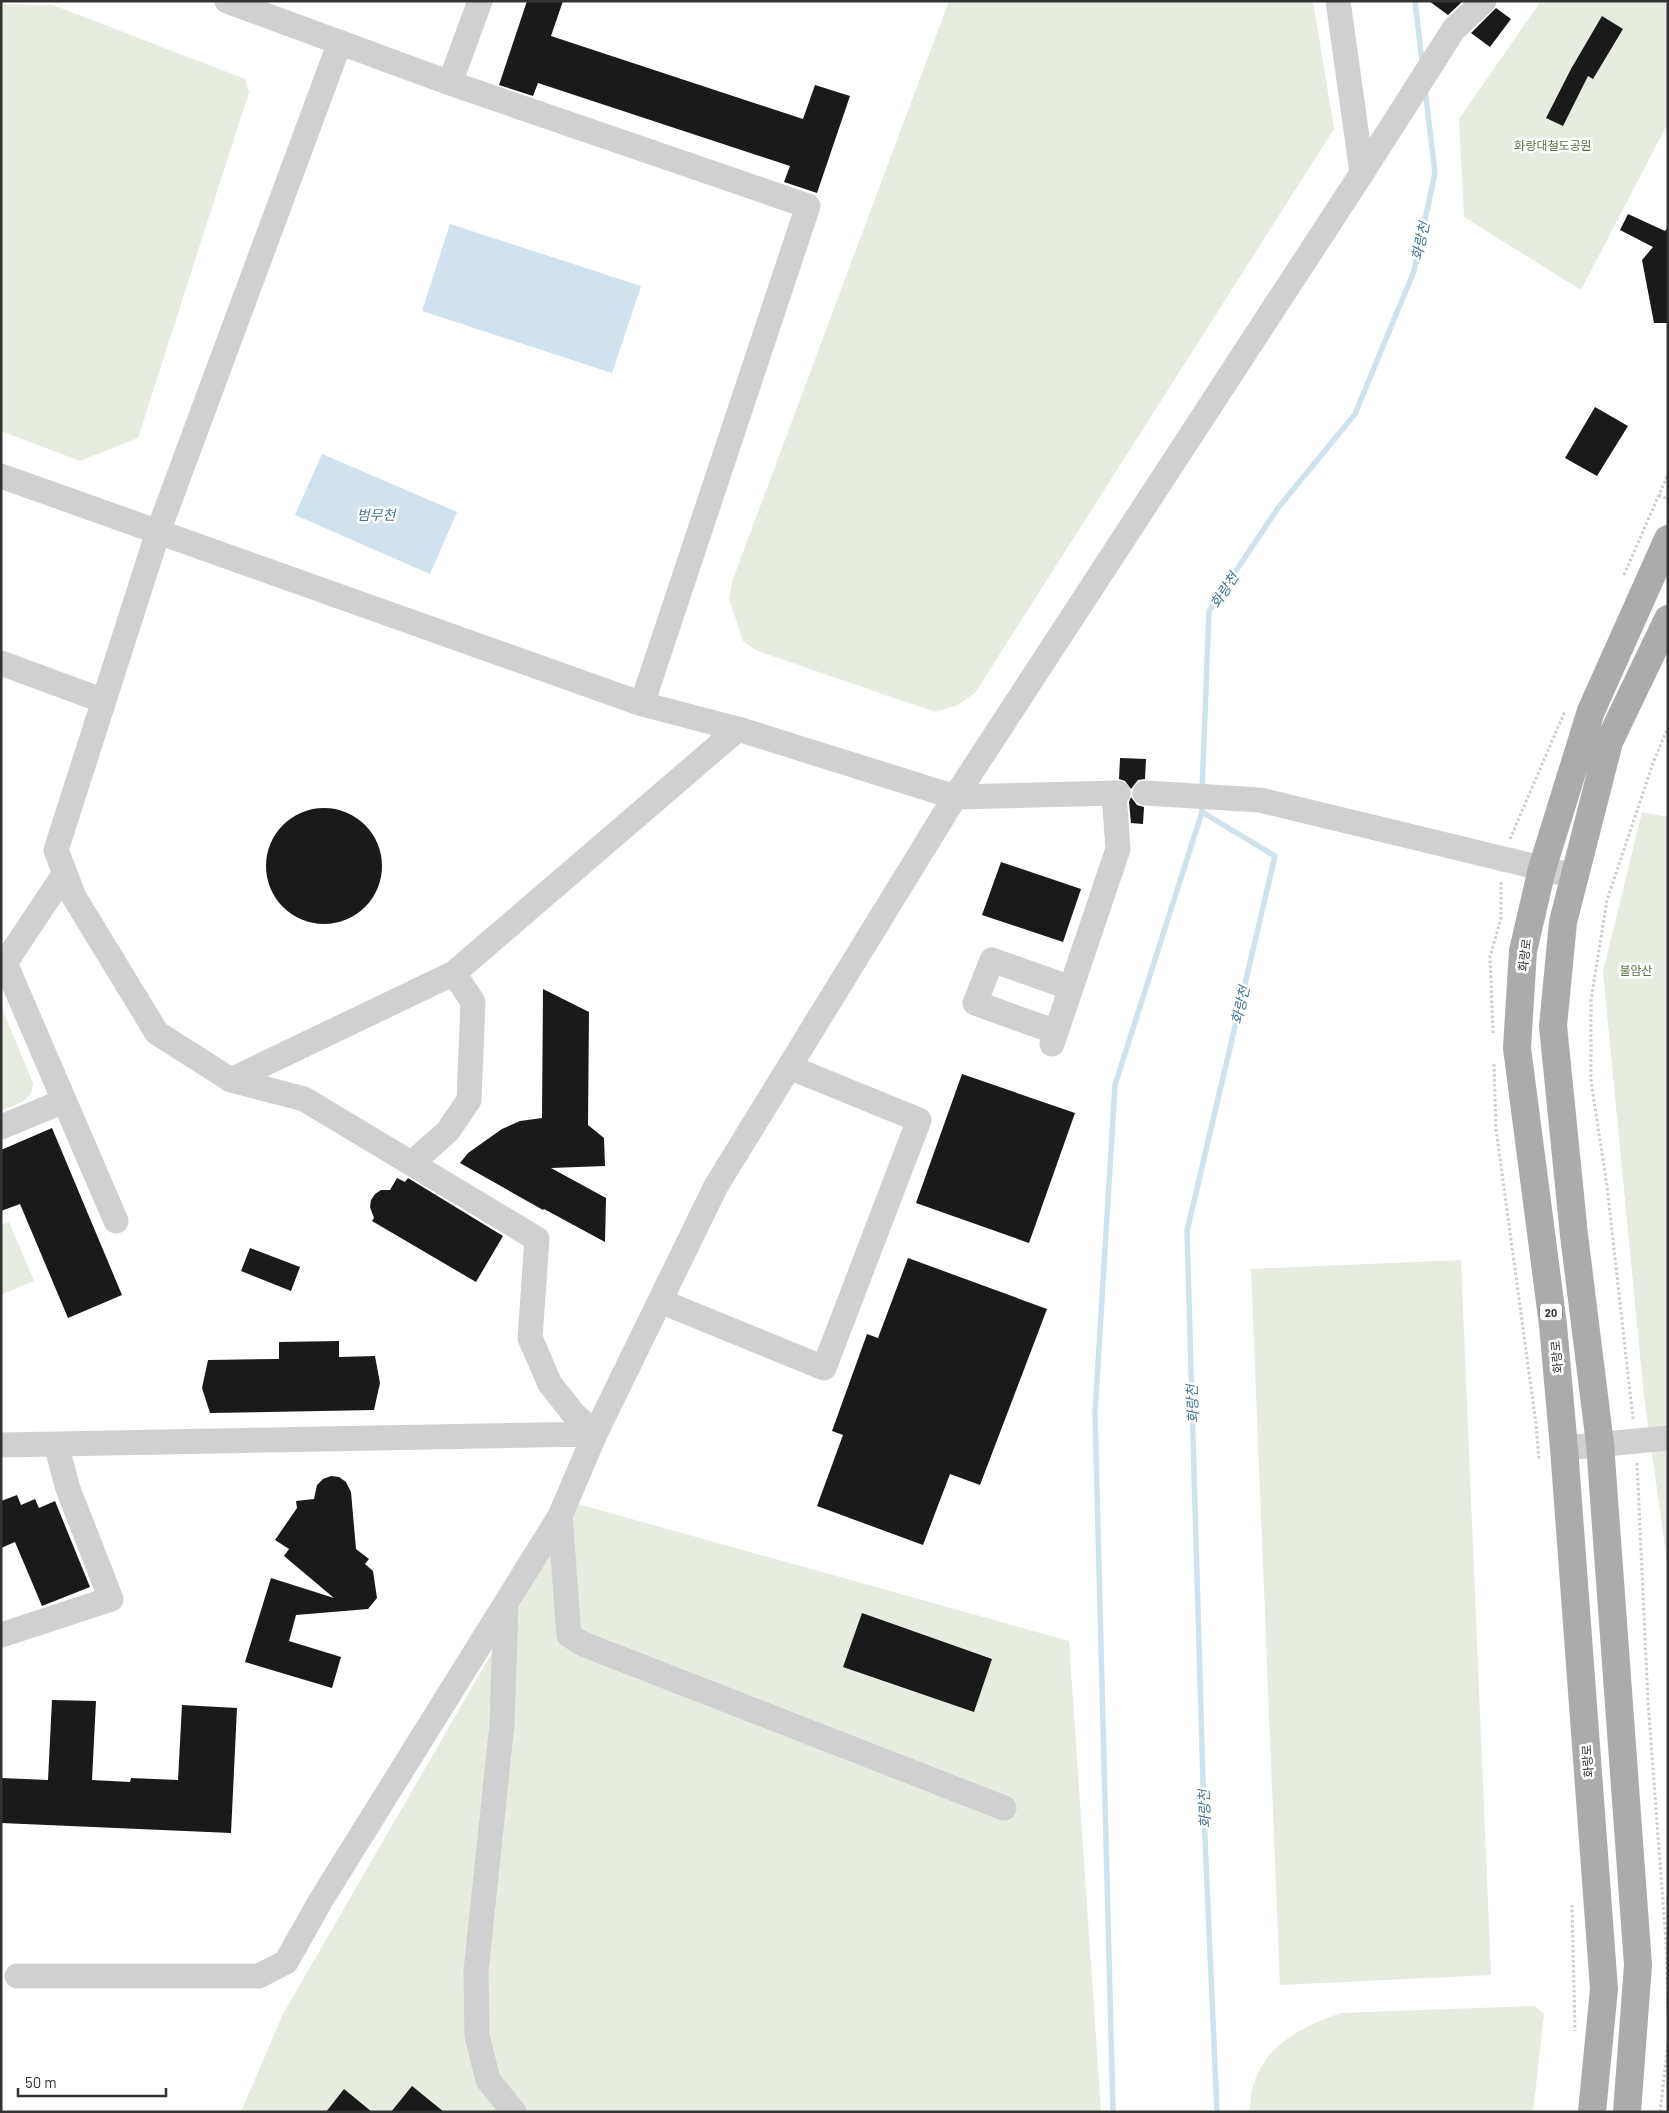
<svg xmlns="http://www.w3.org/2000/svg" width="1669" height="2113" viewBox="0 0 1669 2113" font-family="Barlow,'Noto Sans KR',sans-serif">
<style>
.green{fill:#e6ecdf}
.water{fill:#cfe2ee}
.lines{fill:none;stroke-linecap:round;stroke-linejoin:round}
.stream{stroke:#cfe2ee;stroke-width:5.5}
.building{fill:#1a1a1a}
.path{stroke:#cdcdcd;stroke-width:3;stroke-dasharray:2.5 2.5;stroke-linecap:butt}
.minor{stroke:#d0d0d0;stroke-width:25}
.major{stroke:#ababab;stroke-width:28}
.labels{text-anchor:middle;dominant-baseline:central;stroke-width:5;stroke-linejoin:round;paint-order:stroke}
.shield{fill:#fff;stroke:#707070;stroke-width:1}
.shield-label{font-size:11px;font-weight:bold;fill:#333}
.park-label{font-size:12px;fill:#56703f;stroke:#fff}
.street-label{font-size:12px;fill:#333;stroke:#fff}
.water-label{font-size:14px;font-style:italic;fill:#3f7597;stroke:#fff}
</style>
<rect width="100%" height="100%" fill="#fff"/>
<path class="green" d="M949,1H1313L1334,129L975,693L958,705L935,712L755,650L743,641L729,598L733,579Z
M1541,1H1668V123L1581,290L1464,217L1459,119Z
M1,4L53,5L245,79L249,92L138,438L80,461L1,431Z
M1642,812L1668,817V1569L1644,1396L1603,972Z
M1,1006L33,1083C33,1102 16,1104 1,1110Z
M9,1222L34,1281L1,1295V1225Z
M1461,1260L1491,1975L1280,1985L1251,1269Z
M578,1504L1069,1641L1101,2112H241L283,2014Z
M1535,2006L1544,2014L1533,2112H1250C1249,2055 1293,2029 1341,2013Z"/>
<path class="water" d="M450,224L641,286L612,373L422,311Z
M322,454L457,512L430,574L295,515Z"/>
<g class="lines">
<path class="stream" d="M1415,1L1422,62
M1202,792L1209,611L1278,508L1355,414L1414,271L1435,173L1425,89
M1202,803V812L1275,856L1187,1231L1204,1816L1217,2112
M1113,2112L1095,1413L1115,1085L1202,812"/>
</g>
<path class="building" d="M527,1H563L551,36L803,119L815,85L850,96L817,193L784,182L790,166L538,83L533,96L499,85Z
M1429,1H1463L1448,15Z
M1496,8L1511,19L1490,47L1471,33Z
M1602,16L1623,29L1593,79L1588,76L1563,126L1546,118L1571,69Z
M1628,214L1665,231L1668,227V323H1654L1642,260L1653,247L1620,230Z
M1595,407L1628,426L1597,476L1565,458Z
M1120,758L1146,759L1145,779L1138,780L1131,789L1125,781L1119,779Z
M1131,797L1137,805L1144,807L1143,824L1131,823L1129,802Z
M266 866a58 58 0 1 1 116 0a58 58 0 1 1-116 0Z
M1001,862L1081,889L1063,942L982,915Z
M543,989L589,1012L588,1125L604,1138L605,1166L551,1168L606,1198L605,1242L544,1209L543,1210L460,1163L468,1153L502,1129L520,1121L542,1118Z
M962,1074L1075,1113L1029,1243L916,1203Z
M52,1128L122,1295L68,1318L20,1204L1,1211V1150Z
M397,1178L405,1182L408,1178L503,1236L476,1282L372,1221L374,1218L370,1207L371,1200L375,1194L381,1190H390Z
M250,1248L300,1267L291,1291L241,1271Z
M908,1258L1047,1309L980,1485L950,1474L923,1545L817,1506L843,1435L832,1431L867,1334L878,1338Z
M339,1341V1357L375,1356L380,1383L374,1410L210,1413L202,1388L208,1360L279,1359V1342Z
M331,1476L339,1477L346,1482L351,1492L356,1549L369,1559L365,1564L373,1571L377,1598L368,1609L296,1615L289,1641L341,1657L332,1688L245,1662L271,1578L334,1598L284,1556L289,1549L275,1540L297,1508L296,1501L314,1499L317,1485L323,1479Z
M17,1495L21,1505L35,1499L39,1508L55,1501L90,1587L42,1606L15,1542L1,1548V1501Z
M862,1613L992,1659L974,1712L843,1667Z
M52,1700L96,1701L92,1780L130,1782L131,1778L178,1780L182,1705L237,1708L231,1833L1,1823V1778L48,1780Z
M412,2086L444,2112H391Z
M344,2089L372,2112H326Z"/>
<g class="lines">
<path class="path" d="M1659,495L1668,499
M1624,575L1668,474
M1510,839L1565,711
M1493,1033L1490,957L1501,918V881
M1494,1064L1496,1129L1536,1424L1539,1460
M1633,1419L1607,1186L1591,1081V1000L1607,900L1653,763L1668,727
M1637,1463L1648,1702L1666,1942L1668,2014
M1572,1905L1575,2031
M1660,2112L1668,2043"/>
<path class="minor" d="M227,1L450,83L808,206L642,704
M1338,1L1362,173
M450,83L480,1
M1,476L642,704L738,729L955,797L1362,173L1454,29L1484,1
M1,663L104,701
M1145,793L1260,800L1574,876
M5,963L116,1221
M1,965L5,963L65,873
M1056,1032L975,1003L992,960L1071,988
M1052,1044L1118,849L1114,793
M231,1080L454,973L738,729
M1,1127L64,1101
M412,1163L448,1131L469,1100L473,1002L454,973
M660,1301L824,1368L919,1120L789,1067
M1,1445L56,1444
M1564,1448L1668,1438
M560,1516L569,1635L583,1644L1004,1808
M506,1603L502,1724L476,1971L477,2035L488,2080L514,2112
M1,1635L111,1599L68,1489L56,1444L595,1434L573,1413L550,1384L530,1338L537,1239L304,1099L231,1080L157,1033L74,897L56,850L158,532L340,42
M17,1976H259L286,1962L321,1900L560,1516L595,1434L716,1186L955,797L1118,793"/>
<path class="major" d="M1592,2112L1604,1989L1564,1448L1553,1325L1517,1048L1523,951L1542,869L1591,711L1668,539
M1627,2112L1638,1965L1600,1444L1574,1235L1553,1026L1563,922L1609,742L1668,619"/>
</g>
<g class="labels">
<rect class="shield" x="1540" y="1303.5" width="22" height="17" rx="4"/>
<g class="shield-label">
<text x="1551" y="1312">20</text>
</g>
<g class="park-label">
<text x="1553" y="145">화랑대철도공원</text>
<text x="1636" y="970">불암산</text>
</g>
<g class="street-label">
<text transform="translate(1524 955) rotate(-83)">화랑로</text>
<text transform="translate(1556 1357) rotate(-95)">화랑로</text>
<text transform="translate(1587 1761) rotate(-94)">화랑로</text>
</g>
<g class="water-label">
<text transform="translate(1420 241) rotate(-78)">화랑천</text>
<text x="376" y="514">범무천</text>
<text transform="translate(1224 590) rotate(-57)">화랑천</text>
<text transform="translate(1240 1005) rotate(-77)">화랑천</text>
<text transform="translate(1192 1404) rotate(-92)">화랑천</text>
<text transform="translate(1204 1809) rotate(-92)">화랑천</text>
</g>
</g>
<rect width="1669" height="2113" fill="none" stroke="#333333" stroke-width="5"/>
<path d="M18 2088v8h148v-8" fill="none" stroke="#333333" stroke-width="2.5"/>
<text x="25" y="2088" font-size="15" fill="#333333" stroke="#ffffff" stroke-width="4" paint-order="stroke">50 m</text>
</svg>
